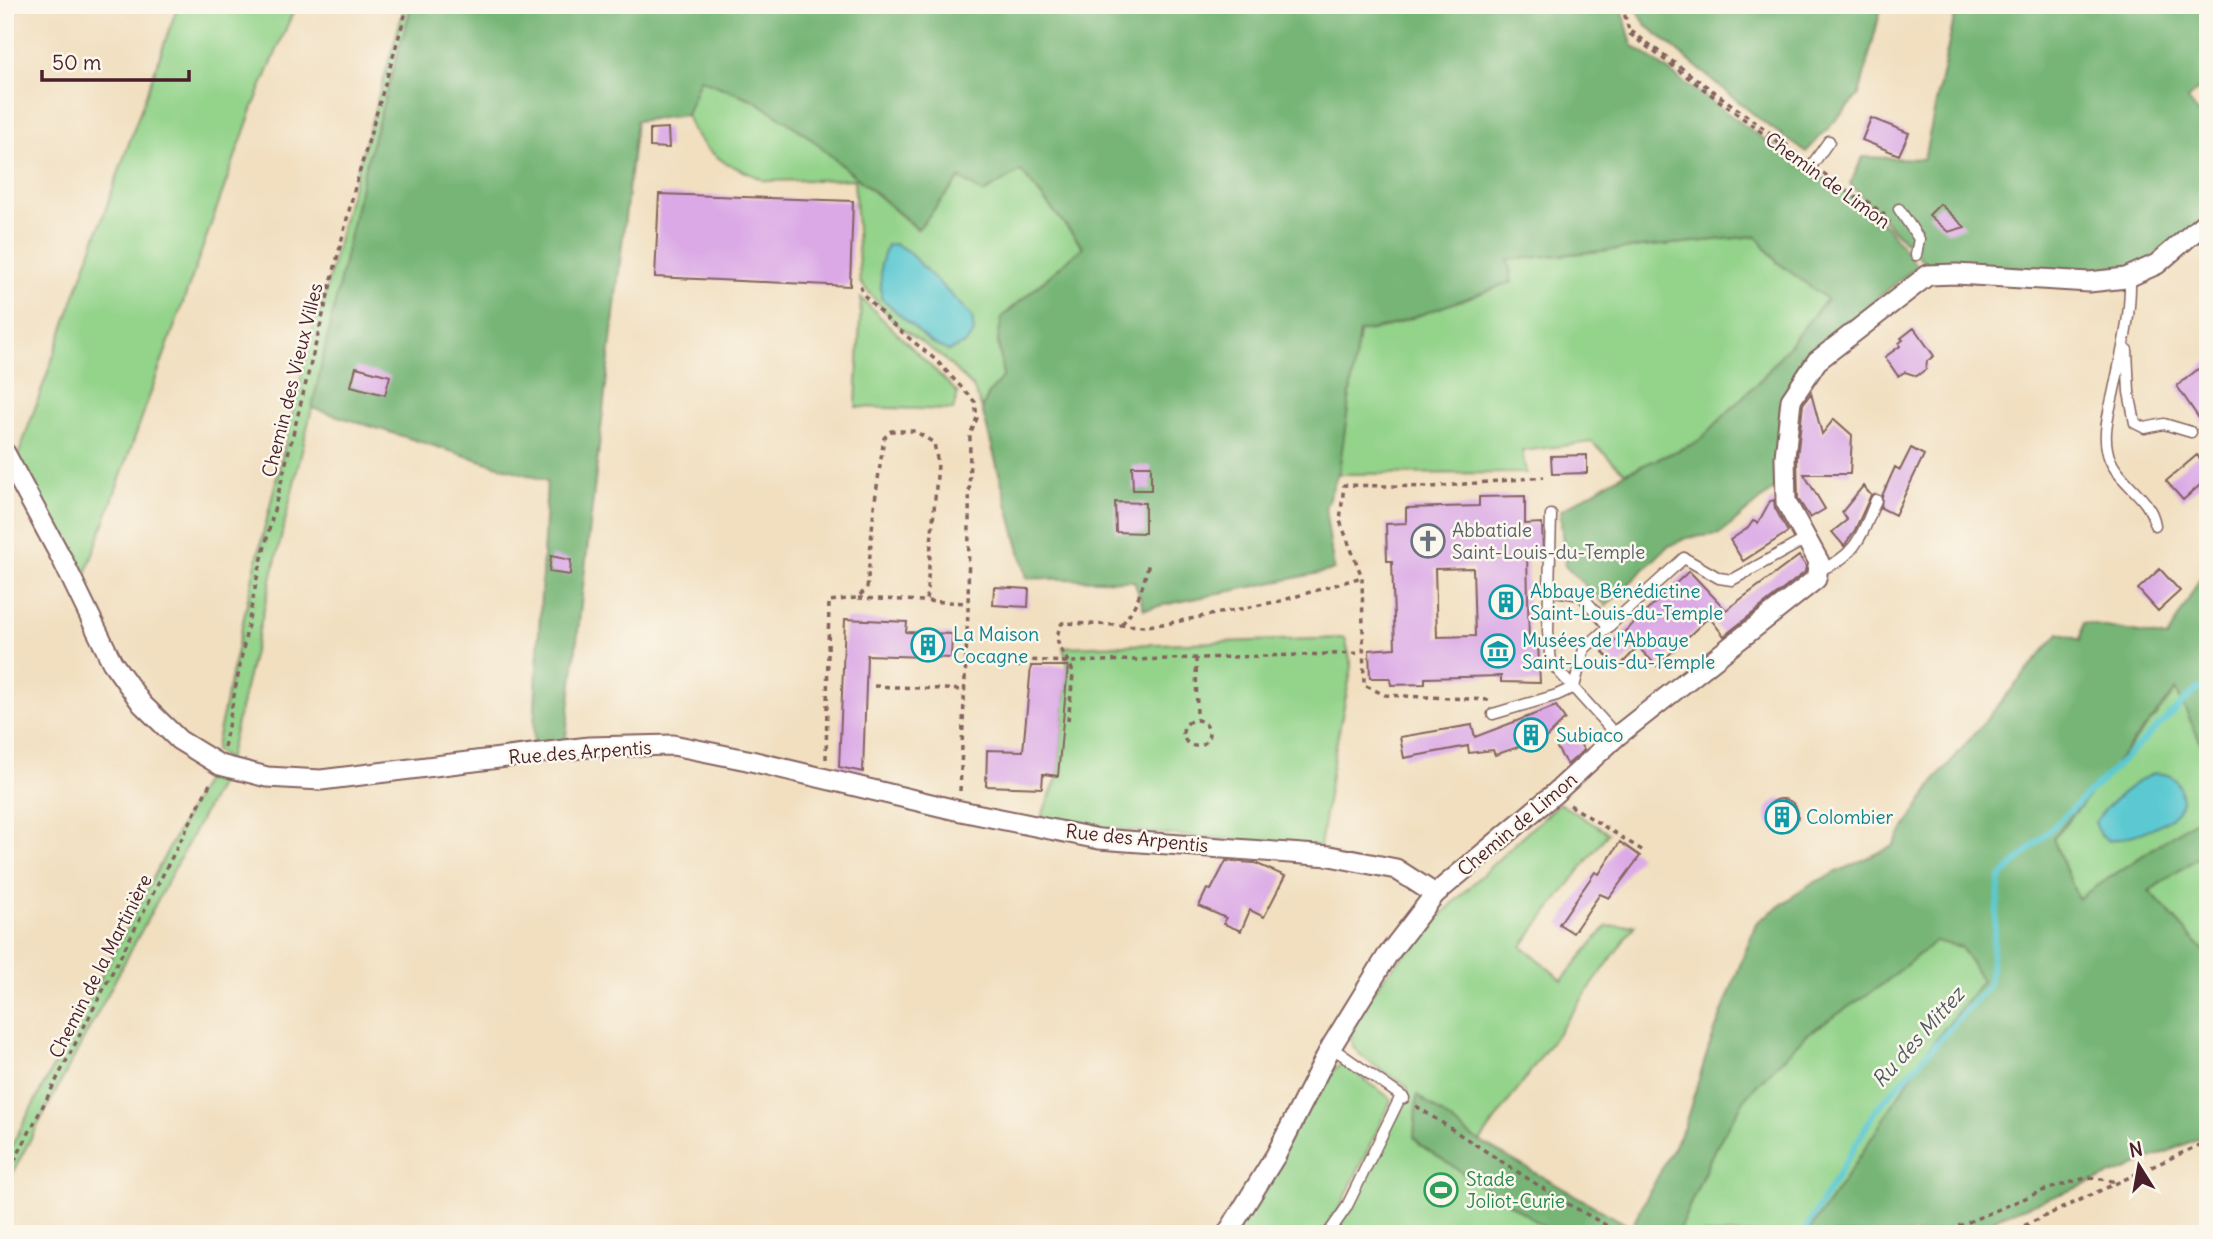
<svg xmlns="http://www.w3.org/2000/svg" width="2213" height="1239" viewBox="0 0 2213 1239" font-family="Delius,sans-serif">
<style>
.green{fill:#93d38a;stroke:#6e795a;stroke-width:2}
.forest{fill:#76b576;stroke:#606a50;stroke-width:2}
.water{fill:#5cc9d2;stroke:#53747e;stroke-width:2}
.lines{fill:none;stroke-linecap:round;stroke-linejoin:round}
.stream{stroke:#5cc9d2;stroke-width:6}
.building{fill:#dbaae6;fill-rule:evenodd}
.lane-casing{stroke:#84625f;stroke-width:13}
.street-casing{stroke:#84625f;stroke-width:23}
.path{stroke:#84625f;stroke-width:3.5;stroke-dasharray:5 5;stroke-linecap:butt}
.lane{stroke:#fff;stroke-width:10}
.street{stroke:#fff;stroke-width:19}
.labels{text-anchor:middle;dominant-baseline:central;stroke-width:5;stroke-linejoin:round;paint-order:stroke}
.street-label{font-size:19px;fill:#4a1f2b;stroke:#fbf7ec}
.worship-label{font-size:19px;fill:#5b616d;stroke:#fbf7ec;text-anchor:start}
.culture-label{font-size:19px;fill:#0d838f;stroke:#fbf7ec;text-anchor:start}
.leisure-label{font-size:19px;fill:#27864d;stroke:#fbf7ec;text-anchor:start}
.water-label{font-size:21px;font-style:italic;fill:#505a65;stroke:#fbf7ec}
</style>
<rect width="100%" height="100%" fill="#fbf7ec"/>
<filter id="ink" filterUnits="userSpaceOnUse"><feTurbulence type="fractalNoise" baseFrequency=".0143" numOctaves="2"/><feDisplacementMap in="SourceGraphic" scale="14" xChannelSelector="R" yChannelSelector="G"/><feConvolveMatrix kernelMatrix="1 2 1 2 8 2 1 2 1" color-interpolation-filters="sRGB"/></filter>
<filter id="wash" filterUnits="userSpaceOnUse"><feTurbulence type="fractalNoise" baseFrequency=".00686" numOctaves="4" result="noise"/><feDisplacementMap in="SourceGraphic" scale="28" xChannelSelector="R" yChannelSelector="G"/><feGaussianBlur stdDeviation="1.57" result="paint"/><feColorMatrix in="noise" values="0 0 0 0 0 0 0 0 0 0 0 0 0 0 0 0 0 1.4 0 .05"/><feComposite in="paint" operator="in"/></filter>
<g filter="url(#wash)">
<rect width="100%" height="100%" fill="#f1dfc0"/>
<path class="green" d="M178,5H296L253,107L83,582L17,459Z
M405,5H412L364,171L312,408L228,760L215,750L253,576L314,324L323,304L345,213Z
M700,79L754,100L804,133L917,229L960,178L983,193L1021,170L1083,247L1002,317L998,340L1003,376L988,395L982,409L973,387L943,358L895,323L860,282L854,179L765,181L724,162L707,149L692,129L686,115Z
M1756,236L1777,262L1828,298L1764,376L1698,442L1625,473L1592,442L1522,451L1526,473L1338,474L1359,332L1386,327L1511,282L1507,260Z
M861,298L958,393L953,410L856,407Z
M1345,638L1352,667L1335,750L1320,847L1092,828L1041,818L1058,776L1068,666L1063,647Z
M2177,690L2208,758V834L2200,817L2078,899L2053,839Z
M208,774L222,779L5,1187V1158Z
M1559,803L1608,833L1522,946L1562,980L1606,927L1635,925L1479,1143L1422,1146L1556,1234H1331L1347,1211L1385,1143L1390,1122L1408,1088C1394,1076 1356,1058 1351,1042C1339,999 1524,836 1559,803Z
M2208,851V955L2149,891Z
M1935,941L1961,947L1982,981L1929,1048L1855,1164L1807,1234H1677L1714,1150L1747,1095L1806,1035L1883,984Z
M1342,1063L1390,1098L1391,1101L1341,1206L1321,1234H1234L1319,1082Z"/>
<path class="forest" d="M412,5H1621L1632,45L1768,142L1844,191L1888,228L1917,266L1809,354L1781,404L1776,487L1720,534L1686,538L1667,547L1606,606L1565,566L1560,511L1625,473L1698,442L1764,376L1827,299L1777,262L1756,236L1508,260L1512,282L1386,327L1359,332L1339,471L1325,508L1334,570L1144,609L1134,581L1027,578L982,409L988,395L1003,376L998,340L1002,317L1083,247L1021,171L983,193L960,178L918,229L804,133L754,100L700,79L686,115L636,121L565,745L533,747L547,481L312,408L364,171Z
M1634,5H1882L1859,95L1806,152L1763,122L1646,25Z
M1957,5H2208V81L2188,99L2208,129V220L2126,278L2014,268L1926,264L1850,184L1863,157L1924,159Z
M2208,564V758L2176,690L2053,839L2078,899L2200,817L2208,834V851L2149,891L2208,955V1134L2125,1170L2001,1216L1970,1234H1807L1855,1164L1929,1048L1982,981L1961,947L1935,941L1883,984L1806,1035L1747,1095L1714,1150L1677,1234H1556L1422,1146L1414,1137L1417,1095L1472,1137L1631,1227L1684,1127L1709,1047L1756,923L1809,885L1893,846L1937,778L2059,633L2080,640L2083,623L2167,638Z"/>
<path class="water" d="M895,244L906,250L972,316L974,333L965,344L948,351L930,342L881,298V264L887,245Z
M2155,773C2167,774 2177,776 2180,789C2180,790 2182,799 2182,800C2180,824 2127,838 2108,841L2100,835L2095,822C2111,801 2131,783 2155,773Z"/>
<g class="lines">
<path class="stream" d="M1803,1234L1876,1110L1989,985L2000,878L2196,690L2208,687"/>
</g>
<g id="blocks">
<path class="building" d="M1871,118L1909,133L1899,155L1862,140Z
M668,128L669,148L650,147V129Z
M659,194L853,201L850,286L655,277Z
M1940,204L1965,227L1948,232L1929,215Z
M1914,328L1934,356L1927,361L1926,369L1917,376L1905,372L1898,376L1885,357L1900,346L1899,343L1903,340L1901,338Z
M2208,361V362L2207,430L2177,386Z
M356,367L390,376L385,395L351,386Z
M1811,393L1822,434L1834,419L1852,435L1850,474H1804L1825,509L1810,518L1798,499L1797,458L1803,404Z
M1911,448L1924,455L1895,515L1881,508L1882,496L1895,467L1900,470Z
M1587,455V473L1552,474L1551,456Z
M2197,455L2208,468V478L2183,500L2166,481Z
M1132,466H1151V490H1133Z
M1863,486L1871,495L1855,530L1844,546L1832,532L1847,520L1842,512Z
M1525,496V524L1542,523L1543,552L1527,553L1529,644L1538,643L1540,683L1501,682V676L1425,678V684L1391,685L1390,678H1370L1369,650L1395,648L1392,561H1387L1386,524L1406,523V508L1479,506V497ZM1473,568L1475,636L1437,637L1435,569Z
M1774,500L1775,508L1788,532L1743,561L1730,540L1748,528L1753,521L1758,523L1770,501Z
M1115,502L1145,503V533L1116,532Z
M551,556L571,560L570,575L549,572Z
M1799,556L1806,566L1805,572L1724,636L1709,617L1657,666L1638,647L1618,668L1603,652L1689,571L1726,610Z
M2160,569L2180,591L2158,611L2138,589Z
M994,587L1029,589L1028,607L993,605Z
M845,619L907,622L906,632L952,634L951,658L867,655L863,772L839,767Z
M1031,666H1068L1058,776L1043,774L1042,788L986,786L987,750L1023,751Z
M1556,706L1565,719L1547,737L1495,755L1493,750L1469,753L1468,746L1404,758L1400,737L1472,725L1475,737Z
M1574,735L1584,750L1567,765L1557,748Z
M1766 815a16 16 0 1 1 32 0a16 16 0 1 1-32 0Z
M1620,842L1640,856L1609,898L1600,894L1573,933L1559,924L1595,872L1599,874Z
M1226,861L1255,863L1285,876L1264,917L1250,910L1241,931L1224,924L1226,918L1199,906L1207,889L1211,890Z"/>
</g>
</g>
<g filter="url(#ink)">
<use href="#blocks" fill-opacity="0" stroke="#84625f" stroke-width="2"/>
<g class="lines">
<defs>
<path id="lane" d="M1812,165L1829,141
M1899,209L1919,239L1916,255
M2130,277C2131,316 2122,352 2114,390C2110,409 2103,430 2107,449C2112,481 2150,493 2155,525
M2127,350L2129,392L2135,423L2145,428L2164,424L2191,432
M1551,515L1548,631L1551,663L1617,736
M1818,570C1855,559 1863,533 1876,500
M1548,590L1581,595L1609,627
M1493,714L1557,695L1574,687L1584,649L1684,558L1719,578L1732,580L1806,539
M1331,1047L1404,1098
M1328,1234L1346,1208L1401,1096"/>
<path id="street" d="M5,453L63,561L112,662L142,704L179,740L220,765L267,777L321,780L589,747L673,745L747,760L956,810L1099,839L1330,856L1396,869L1435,894
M1227,1234L1276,1155L1331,1047L1387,956L1435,894L1554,794L1617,736L1816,579L1819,562L1786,502L1785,457L1791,400L1817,361L1928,275L1956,274L2089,282L2126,278L2157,264L2208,220"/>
</defs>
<use href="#lane" class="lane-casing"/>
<use href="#street" class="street-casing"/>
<path class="path" d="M1622,5L1630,34L1764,134L1800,156
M1631,31L1788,146
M1823,173L1890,223
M1866,201L1885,215
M860,286L864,295L892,324L937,361L975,402L977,418L970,435L968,612L960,791
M858,598L968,603
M1122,624C1138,605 1143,586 1149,562
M1196,658L1197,719
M966,664L1022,666L1025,660L1069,662L1362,653
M874,686L965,690
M1489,700L1385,695L1364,685L1362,577L1340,521L1344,485L1431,487L1544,477
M1183 733a13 13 0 1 1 26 0a13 13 0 1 1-26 0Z
M1068,721L1073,675C1071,654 1048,648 1062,623L1147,626L1170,623L1280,601L1362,577
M224,747L257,578L354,191L408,5
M826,759L829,601L856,598L867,589L874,507L884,438L891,431H915L934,443L938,464L926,601
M1570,805L1645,852
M1416,1106L1561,1200L1622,1234
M5,1179L212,780
M1940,1234L2042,1191L2089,1177L2118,1182
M2006,1234L2208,1141"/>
<use href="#lane" class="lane"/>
<use href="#street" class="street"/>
</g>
</g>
<defs>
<symbol id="church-ring" viewBox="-11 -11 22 22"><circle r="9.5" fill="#fbf7ec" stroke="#6b7280" stroke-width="1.5"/><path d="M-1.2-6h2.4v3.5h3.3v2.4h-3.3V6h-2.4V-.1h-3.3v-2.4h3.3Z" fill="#6b7280"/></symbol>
<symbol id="building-ring" viewBox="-11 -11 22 22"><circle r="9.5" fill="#fbf7ec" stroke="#0f9aa8" stroke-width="1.5"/><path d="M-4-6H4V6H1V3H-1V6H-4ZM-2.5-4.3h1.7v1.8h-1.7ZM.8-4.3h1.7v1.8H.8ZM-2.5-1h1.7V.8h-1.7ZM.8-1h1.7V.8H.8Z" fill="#0f9aa8"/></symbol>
<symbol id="museum-ring" viewBox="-11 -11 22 22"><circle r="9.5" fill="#fbf7ec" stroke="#0f9aa8" stroke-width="1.5"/><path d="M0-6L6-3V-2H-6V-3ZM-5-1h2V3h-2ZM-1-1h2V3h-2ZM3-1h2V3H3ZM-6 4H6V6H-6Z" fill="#0f9aa8"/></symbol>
<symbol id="stadium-ring" viewBox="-11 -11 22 22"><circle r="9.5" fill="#fbf7ec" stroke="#2e9e5b" stroke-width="1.5"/><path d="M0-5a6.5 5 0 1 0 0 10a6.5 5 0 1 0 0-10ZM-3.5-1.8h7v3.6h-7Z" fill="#2e9e5b"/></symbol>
</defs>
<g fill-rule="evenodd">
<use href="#church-ring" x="1409" y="522" width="38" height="38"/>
<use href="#building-ring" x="1487" y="583" width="38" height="38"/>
<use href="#building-ring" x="909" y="626" width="38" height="38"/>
<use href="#museum-ring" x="1479" y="632" width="38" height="38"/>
<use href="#building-ring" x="1512" y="716" width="38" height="38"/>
<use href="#building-ring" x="1763" y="798" width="38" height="38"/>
<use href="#stadium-ring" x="1422" y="1171" width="38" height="38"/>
</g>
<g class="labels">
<g class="street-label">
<text transform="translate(1828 180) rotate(36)">Chemin de Limon</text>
<text transform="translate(292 380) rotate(-76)">Chemin des Vieux Villes</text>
<text transform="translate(580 752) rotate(-4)">Rue des Arpentis</text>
<text transform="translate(1517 824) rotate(-40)">Chemin de Limon</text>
<text transform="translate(1137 838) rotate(6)">Rue des Arpentis</text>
<text transform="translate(100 966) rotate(-63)">Chemin de la Martinière</text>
</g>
<g class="worship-label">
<text x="1452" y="530">Abbatiale<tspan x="1452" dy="22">Saint-Louis-du-Temple</tspan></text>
</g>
<g class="culture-label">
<text x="1530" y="591">Abbaye Bénédictine<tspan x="1530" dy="22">Saint-Louis-du-Temple</tspan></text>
<text x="953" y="634">La Maison<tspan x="953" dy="22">Cocagne</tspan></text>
<text x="1522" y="640">Musées de l'Abbaye<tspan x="1522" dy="22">Saint-Louis-du-Temple</tspan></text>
<text x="1556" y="735">Subiaco</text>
<text x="1806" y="817">Colombier</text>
</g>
<g class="leisure-label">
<text x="1466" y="1179">Stade<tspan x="1466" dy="22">Joliot-Curie</tspan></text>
</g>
<g class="water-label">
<text transform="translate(1918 1037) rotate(-48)">Ru des Mittez</text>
</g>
</g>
<rect width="2213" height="1239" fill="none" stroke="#fbf7ec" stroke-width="28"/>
<g transform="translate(2139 1166) rotate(349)" stroke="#fbf7ec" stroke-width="5" paint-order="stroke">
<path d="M0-5L12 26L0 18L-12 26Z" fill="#4a1f2b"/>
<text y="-10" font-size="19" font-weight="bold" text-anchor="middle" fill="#4a1f2b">N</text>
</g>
<path d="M42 70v10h147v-10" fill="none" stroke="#4a1f2b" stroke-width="3.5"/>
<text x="52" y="70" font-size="21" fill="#4a1f2b" stroke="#fbf7ec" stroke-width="5" paint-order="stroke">50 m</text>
</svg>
